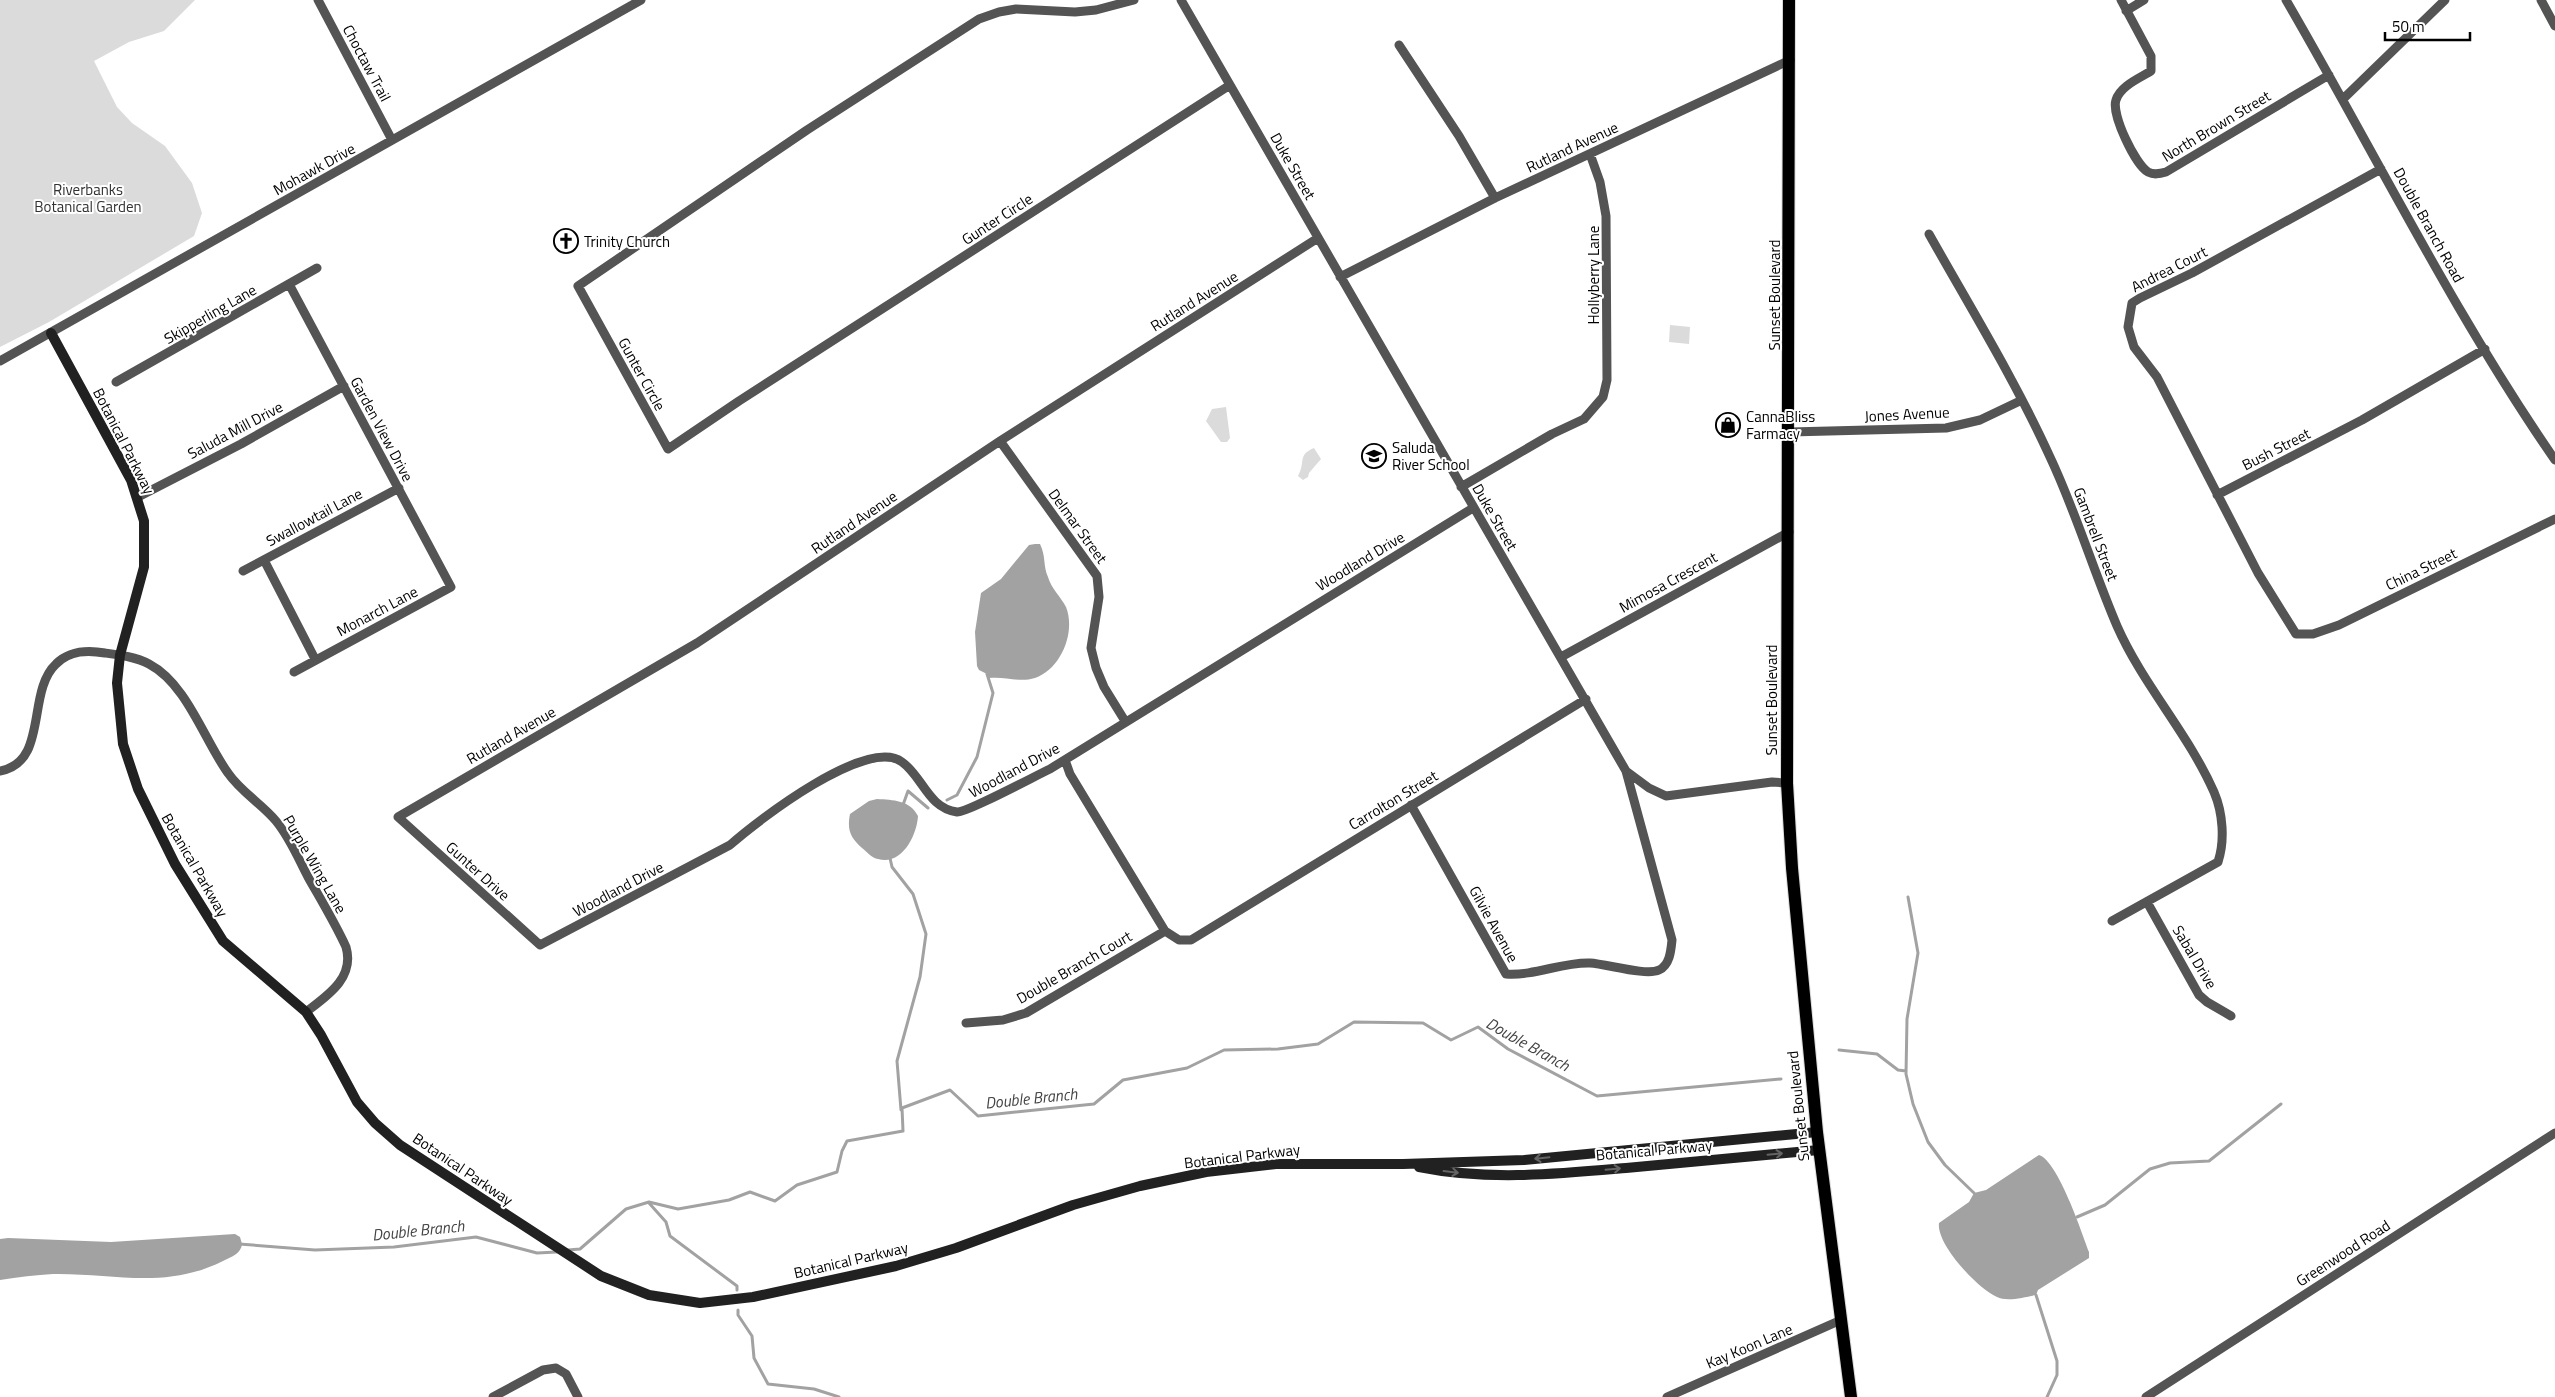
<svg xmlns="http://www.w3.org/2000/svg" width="2555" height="1397" viewBox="0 0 2555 1397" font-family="'Titillium Web',sans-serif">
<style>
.green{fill:#dbdbdb}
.water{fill:#a2a2a2}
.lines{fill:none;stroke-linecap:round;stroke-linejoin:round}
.stream{stroke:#a2a2a2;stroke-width:3}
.primary-casing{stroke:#dbdbdb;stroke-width:14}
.street{stroke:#545454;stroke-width:9}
.secondary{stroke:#212121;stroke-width:10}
.primary{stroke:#000;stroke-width:12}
.oneway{stroke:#646464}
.labels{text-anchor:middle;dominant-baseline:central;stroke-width:4;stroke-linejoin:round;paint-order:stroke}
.street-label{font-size:15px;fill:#000;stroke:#fff}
.park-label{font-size:15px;fill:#323232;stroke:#fff}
.poi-label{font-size:15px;fill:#000;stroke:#fff;text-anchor:start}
.water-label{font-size:16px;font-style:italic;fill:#434343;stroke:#fff}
</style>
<rect width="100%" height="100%" fill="#fff"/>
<path class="green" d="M0,0H195L164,31L129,42L94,61L117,107L132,123L165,146L192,183L202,213L194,236L49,322L0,347Z
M1670,325L1690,327L1689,344L1669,342Z
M1226,407L1230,438L1227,442H1221L1206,421L1212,409Z
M1314,448L1321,459L1309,473L1308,477L1303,480L1298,476C1306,462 1297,455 1314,448Z"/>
<path class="water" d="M1035,544H1040C1046,556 1043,566 1048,577C1051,588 1061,597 1066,607C1076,632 1061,669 1035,678C1019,683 1005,676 989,678L987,674L979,670L977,666L975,632L981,593L1001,579L1029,545Z
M877,799C893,800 910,800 918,816C917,835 902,866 878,859C872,858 867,852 862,848C850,837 847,830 850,814L869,801Z
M2039,1155C2058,1161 2082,1233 2089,1252V1258L2038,1290L2036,1295C2025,1297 2007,1302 1997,1297C1978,1289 1936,1244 1939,1223L1969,1202L1974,1193L1986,1190Z
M235,1234L240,1237L242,1244C241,1254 231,1257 223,1261C165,1290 114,1273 53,1274C36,1275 18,1277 0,1280V1239L8,1238L111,1242Z"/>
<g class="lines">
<path class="stream" d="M947,800L957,795L977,757L993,693L987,674
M903,805L908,791L928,808
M890,858L892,867L913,894L926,934L920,977L897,1061L901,1110
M1908,897L1918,953L1907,1019L1906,1074L1913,1104L1928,1142L1945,1165L1974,1193
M1839,1050L1877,1054L1898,1070L1906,1071
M903,1131L902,1108L950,1090L978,1116L1094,1104L1123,1080L1187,1068L1224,1050L1278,1049L1318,1044L1354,1022L1423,1023L1451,1040L1478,1027L1508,1049L1597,1096L1781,1079
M649,1203L666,1222L670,1236L737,1286V1290
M2077,1217L2105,1205L2150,1169L2170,1163L2209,1161L2281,1104
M239,1244L315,1250L394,1247L476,1237L537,1253L557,1252
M568,1250L580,1249L626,1209L649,1202L678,1209L729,1200L750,1192L775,1201L797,1185L837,1172L842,1151L847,1141L903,1131
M2036,1295L2057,1361V1375L2047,1397
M738,1310V1315L752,1336L754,1358L768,1384L814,1389L839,1397"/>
<defs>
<path id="primary" d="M1789,0L1787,783L1792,868L1817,1132L1851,1397"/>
</defs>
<use href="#primary" class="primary-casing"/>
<path class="street" d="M318,0L392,140
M1134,0L1096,10L1075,12L1016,9L999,12L979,19L807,130L578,286L668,449L739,401L1230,85
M1181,0L1626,771L1649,788L1666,796L1772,782L1787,783
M2121,0L2151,56V71C2140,78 2120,86 2116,100C2111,114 2135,164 2148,172C2154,175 2159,174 2166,172L2329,75
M2286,0C2375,153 2454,314 2555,460
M2541,0L2555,26
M2126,11L2144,0
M1399,45L1459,136L1495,198
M2343,99L2445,0
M2381,169L2192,273L2140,298L2132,303L2128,327L2134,347L2157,377L2258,573L2296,634H2313L2339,625L2555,519
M1929,234C1970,307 2015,380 2050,457C2076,512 2093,570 2117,626C2143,685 2188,733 2214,792C2223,813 2225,841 2218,862L2112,921
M1318,238L1000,441L697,643L398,817L540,945L730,845C757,821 867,736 902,762C923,777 928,808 957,812C966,813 1035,776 1050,769L1473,508
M1340,277L1495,198L1790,60
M289,284L451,587L294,672
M0,361L641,0
M116,382L317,268
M1790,432L1946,428L1980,420L2022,400
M1000,441L1097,576L1099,597L1091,648L1096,668L1104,687L1125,721
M1461,487L1552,434L1584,419L1603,397L1607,380L1606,216L1600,182L1590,154
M2217,495L2362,420L2485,349
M138,497L241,444L344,386
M264,560L315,659
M243,571L399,488
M1561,657L1789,532
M1065,760L1070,774L1165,931L1179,940H1191L1586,699
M0,771C49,762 26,692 56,664C70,650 88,650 105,653C120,655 136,657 149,664C187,684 204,740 228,773C241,792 262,804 276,821C290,838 298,858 308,877C321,900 335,923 346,947C355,978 327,996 306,1012
M1411,805L1506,974C1535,976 1562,962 1590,963C1607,964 1646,976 1659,970C1670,965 1671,950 1672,940L1626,771
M2147,902L2199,995L2207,1002L2231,1016
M966,1023L1003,1020L1026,1013L1165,931
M493,1397L543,1370L556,1368L566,1374L578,1397
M1667,1397L1841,1320
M2146,1397L2555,1133"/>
<path class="secondary" d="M51,333L131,480L144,521V567L120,655L117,683L123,744L138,789L175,864L223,941L306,1012L321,1035L357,1102L375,1123L400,1145L601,1276L649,1295L700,1303L753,1297L896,1266L956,1248L1073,1205L1140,1186L1206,1172L1276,1164H1403L1524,1160L1817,1132
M1419,1167C1488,1181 1557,1174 1626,1168C1690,1162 1755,1156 1819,1150"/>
<use href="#primary" class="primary"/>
</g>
<defs><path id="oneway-shaft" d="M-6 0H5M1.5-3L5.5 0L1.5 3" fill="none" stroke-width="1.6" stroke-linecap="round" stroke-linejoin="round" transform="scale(1.25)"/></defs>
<g class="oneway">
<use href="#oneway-shaft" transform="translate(1775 1154) rotate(-5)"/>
<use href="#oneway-shaft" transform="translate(1542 1158) rotate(174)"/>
<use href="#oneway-shaft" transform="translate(1613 1169) rotate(-5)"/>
<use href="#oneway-shaft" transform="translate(1451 1172) rotate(7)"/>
</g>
<defs>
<symbol id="church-ring" viewBox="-11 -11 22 22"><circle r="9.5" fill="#fff" stroke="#000" stroke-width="1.5"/><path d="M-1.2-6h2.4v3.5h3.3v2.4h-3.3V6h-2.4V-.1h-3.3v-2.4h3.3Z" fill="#000"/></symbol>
<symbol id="shop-ring" viewBox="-11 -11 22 22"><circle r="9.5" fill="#fff" stroke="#000" stroke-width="1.5"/><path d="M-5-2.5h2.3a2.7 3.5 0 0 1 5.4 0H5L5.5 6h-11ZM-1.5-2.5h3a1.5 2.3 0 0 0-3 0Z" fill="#000"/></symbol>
<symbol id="school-ring" viewBox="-11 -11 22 22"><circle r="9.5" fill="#fff" stroke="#000" stroke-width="1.5"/><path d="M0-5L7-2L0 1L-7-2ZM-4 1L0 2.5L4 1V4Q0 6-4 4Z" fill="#000"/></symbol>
</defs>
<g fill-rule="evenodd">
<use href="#church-ring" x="552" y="227" width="28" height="28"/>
<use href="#shop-ring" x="1714" y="411" width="28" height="28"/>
<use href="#school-ring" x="1360" y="442" width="28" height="28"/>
</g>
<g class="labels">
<g class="street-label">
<text transform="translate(367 63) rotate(62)">Choctaw Trail</text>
<text transform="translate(2216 126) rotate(-31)">North Brown Street</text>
<text transform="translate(1572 147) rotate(-25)">Rutland Avenue</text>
<text transform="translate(1293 166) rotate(60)">Duke Street</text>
<text transform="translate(314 169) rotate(-29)">Mohawk Drive</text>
<text transform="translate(997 219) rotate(-33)">Gunter Circle</text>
<text transform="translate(2429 225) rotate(61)">Double Branch Road</text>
<text transform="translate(2169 269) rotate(-27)">Andrea Court</text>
<text transform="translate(1593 275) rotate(-90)">Hollyberry Lane</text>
<text transform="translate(1774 295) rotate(-90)">Sunset Boulevard</text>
<text transform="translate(1194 301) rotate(-32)">Rutland Avenue</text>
<text transform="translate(210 314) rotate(-30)">Skipperling Lane</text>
<text transform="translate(642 374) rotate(61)">Gunter Circle</text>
<text transform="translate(1907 414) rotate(-3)">Jones Avenue</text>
<text transform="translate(382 429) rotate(62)">Garden View Drive</text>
<text transform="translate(235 430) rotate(-28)">Saluda Mill Drive</text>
<text transform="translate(124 441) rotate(63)">Botanical Parkway</text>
<text transform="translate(2276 449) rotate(-27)">Bush Street</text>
<text transform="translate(314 517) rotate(-28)">Swallowtail Lane</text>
<text transform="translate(1495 517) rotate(60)">Duke Street</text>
<text transform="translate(854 522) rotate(-34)">Rutland Avenue</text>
<text transform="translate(1078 526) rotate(54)">Delmar Street</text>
<text transform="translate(2096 534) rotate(69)">Gambrell Street</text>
<text transform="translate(1360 561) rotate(-31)">Woodland Drive</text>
<text transform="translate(2421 569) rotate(-26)">China Street</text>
<text transform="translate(1668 582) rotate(-29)">Mimosa Crescent</text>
<text transform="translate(377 611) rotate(-28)">Monarch Lane</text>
<text transform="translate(1771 700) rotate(-90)">Sunset Boulevard</text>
<text transform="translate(511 735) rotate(-30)">Rutland Avenue</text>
<text transform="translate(1014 770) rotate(-28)">Woodland Drive</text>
<text transform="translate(1393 800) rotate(-31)">Carrolton Street</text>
<text transform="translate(315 864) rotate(60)">Purple Wing Lane</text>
<text transform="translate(195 865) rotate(60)">Botanical Parkway</text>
<text transform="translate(478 871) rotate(42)">Gunter Drive</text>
<text transform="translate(618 889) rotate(-28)">Woodland Drive</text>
<text transform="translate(1494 924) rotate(61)">Gilvie Avenue</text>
<text transform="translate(2195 957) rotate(59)">Sabal Drive</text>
<text transform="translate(1074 967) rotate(-30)">Double Branch Court</text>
<text transform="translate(1798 1106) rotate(-96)">Sunset Boulevard</text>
<text transform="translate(1654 1150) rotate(-5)">Botanical Parkway</text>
<text transform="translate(1242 1156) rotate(-7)">Botanical Parkway</text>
<text transform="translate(463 1169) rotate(34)">Botanical Parkway</text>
<text transform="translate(2343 1253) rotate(-33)">Greenwood Road</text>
<text transform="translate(851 1260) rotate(-13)">Botanical Parkway</text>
<text transform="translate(1749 1346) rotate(-23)">Kay Koon Lane</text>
</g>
<g class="park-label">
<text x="88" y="189">Riverbanks<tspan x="88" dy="17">Botanical Garden</tspan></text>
</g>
<g class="poi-label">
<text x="584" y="241">Trinity Church</text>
<text x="1746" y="416">CannaBliss<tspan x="1746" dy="17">Farmacy</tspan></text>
<text x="1392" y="447">Saluda<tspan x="1392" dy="17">River School</tspan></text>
</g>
<g class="water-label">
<text transform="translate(1528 1044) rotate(29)">Double Branch</text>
<text transform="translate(1031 1098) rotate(-6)">Double Branch</text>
<text transform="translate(418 1230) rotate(-6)">Double Branch</text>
</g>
</g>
<path d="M2385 32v8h85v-8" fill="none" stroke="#000000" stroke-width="2.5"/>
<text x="2392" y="32" font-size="15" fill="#000000" stroke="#ffffff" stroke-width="4" paint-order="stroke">50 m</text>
</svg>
